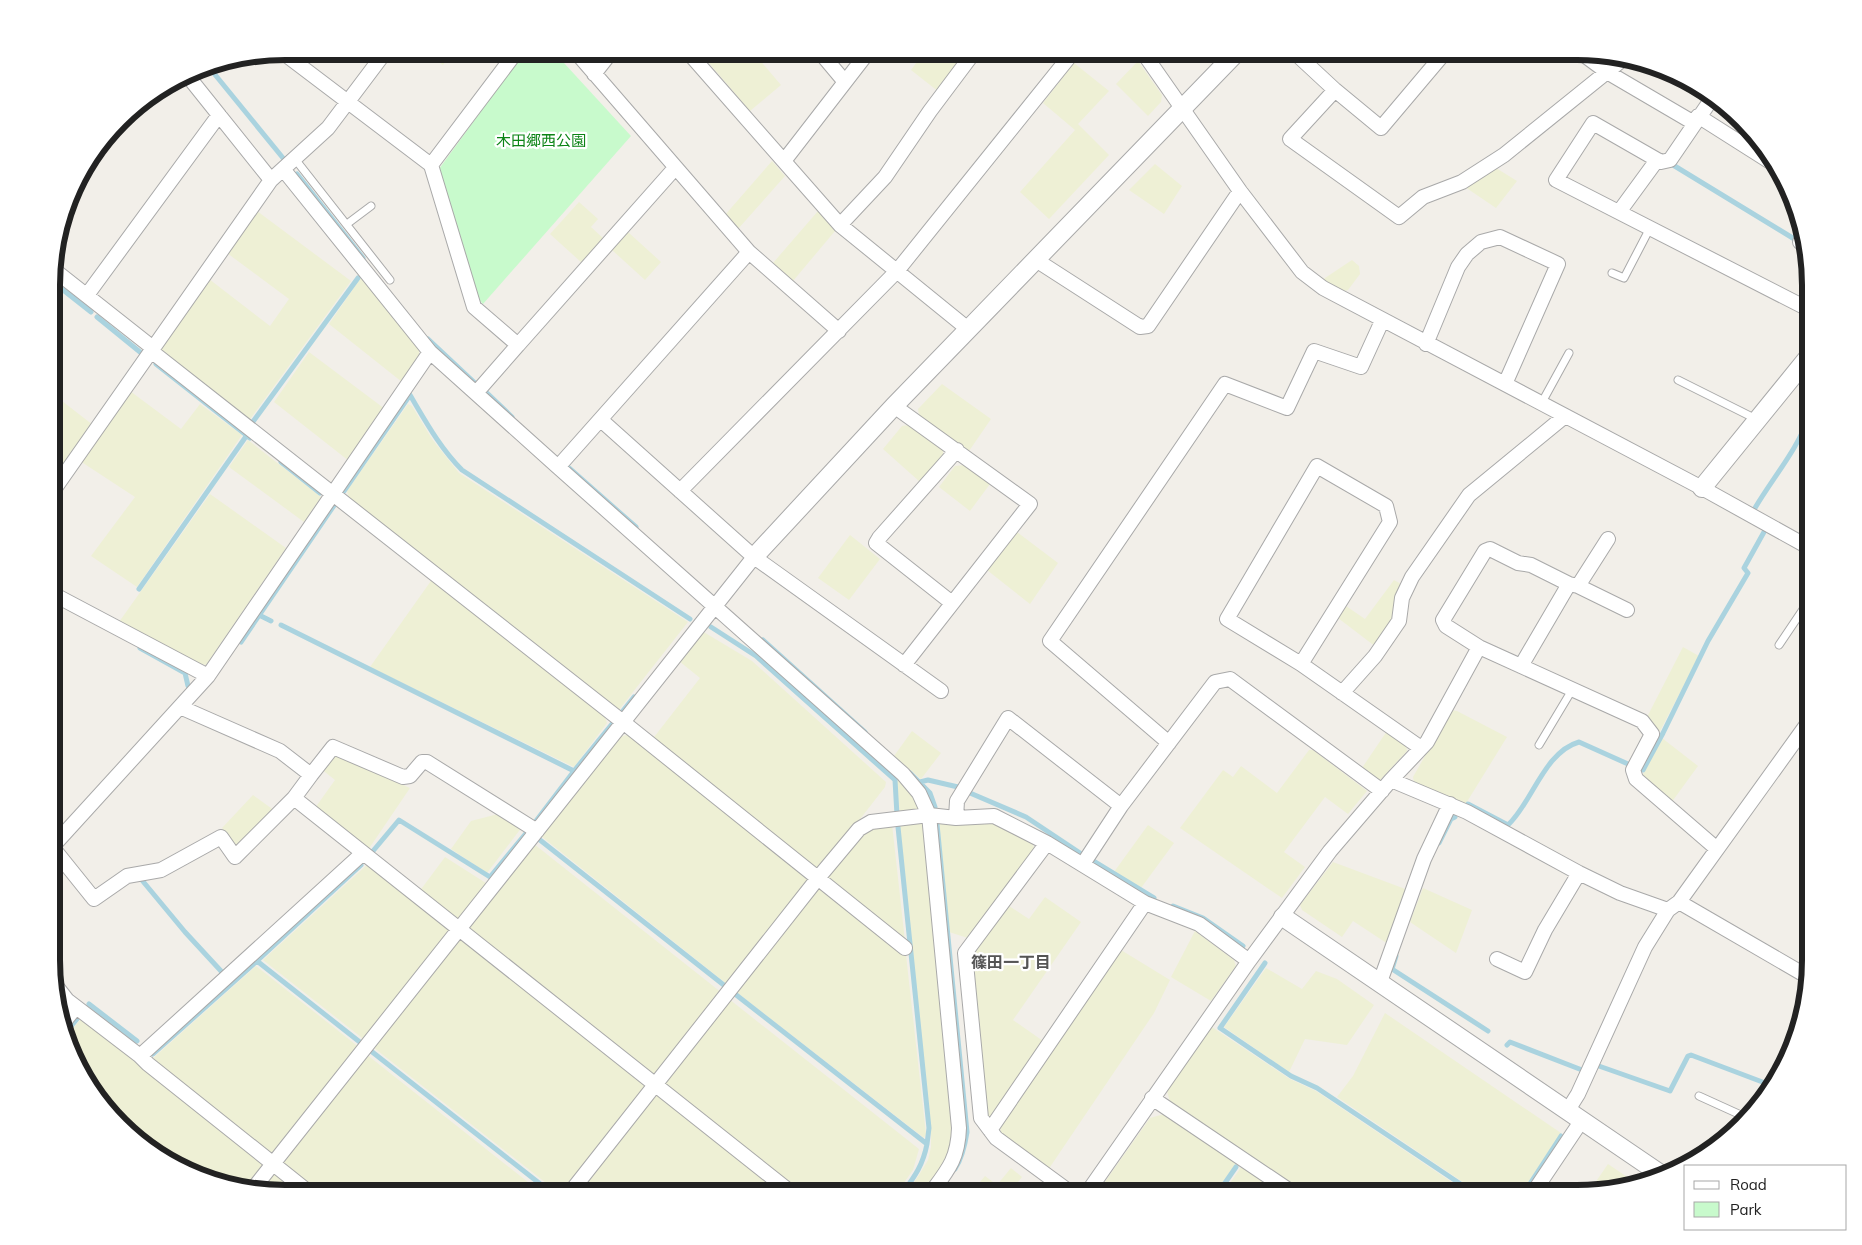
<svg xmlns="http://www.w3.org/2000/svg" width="1862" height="1245" viewBox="0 0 1862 1245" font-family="Mulish,'Noto Sans JP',sans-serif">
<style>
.farmland{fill:#eef0d5}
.park{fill:#c8facc}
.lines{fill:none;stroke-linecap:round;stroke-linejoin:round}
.stream{stroke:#aad3df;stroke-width:5}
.service-casing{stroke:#a9a9a9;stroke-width:9}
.minor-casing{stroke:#a9a9a9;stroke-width:16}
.tertiary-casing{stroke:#a9a9a9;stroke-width:20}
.service{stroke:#fff;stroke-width:7}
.minor{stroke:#fff;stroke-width:14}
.tertiary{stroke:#fff;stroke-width:18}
.labels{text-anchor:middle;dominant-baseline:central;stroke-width:4.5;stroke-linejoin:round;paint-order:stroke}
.park-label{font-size:15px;fill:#0c8416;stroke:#fff}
.neighbourhood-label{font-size:16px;font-weight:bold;fill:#555;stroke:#fff}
.rim{fill:none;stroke:#222;stroke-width:6}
</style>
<rect width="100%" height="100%" fill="#f2efe9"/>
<path class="farmland" d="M423,51H453L443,65Z
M720,51H752L781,85L750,111L708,62Z
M925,51H968L939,92L911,70Z
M1138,61L1162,95L1161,102L1148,116L1116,84Z
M1074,63L1109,91L1078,124L1109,155L1049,219L1020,192L1075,130L1043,103Z
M772,161L785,176L738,229L725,215Z
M1155,164L1182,186L1164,214L1129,190Z
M1496,168L1517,181L1496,208L1465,187Z
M579,202L598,219L591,227L604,239L582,263L550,234Z
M257,211L351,281L248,422L163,354L160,348L209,279L270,326L289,299L227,253Z
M818,211L835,231L793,281L773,263Z
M628,232L661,262L645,280L612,250Z
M1352,260L1359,266L1360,274L1348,290L1339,293L1322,280Z
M362,276L419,349V357L402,382L329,324Z
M309,352L385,409L349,461L274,402Z
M942,384L991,419L969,451L919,416L918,409Z
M130,391L181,429L200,404L242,435L137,587L91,556L135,497L80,461Z
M53,394L93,425L53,481Z
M408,404L412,406L432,439L459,473L688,622L618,711L349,499L347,491Z
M909,425L943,450V458L920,482L883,449L902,426Z
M248,440L321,497L304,522L229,467Z
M965,465L990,484L970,511L939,487L955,466Z
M210,494L286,548L206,665L196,663L119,622Z
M1017,532L1058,563L1030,604L987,570Z
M850,535L880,559L849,600L818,578Z
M433,578L604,714L607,723L574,767L370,667Z
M1394,580L1401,584L1395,614L1376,647L1338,618L1346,606L1365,619Z
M702,631L752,661L886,782L885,787L822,868L813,869L651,741L700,678L679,661Z
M1683,647L1699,656L1660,731L1646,719Z
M1451,710L1457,711L1507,737L1465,805L1414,782L1413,777Z
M912,731L941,753L921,779L894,756Z
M1387,731L1406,744L1407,751L1380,780L1362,768Z
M630,734L808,877V884L728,985L541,836L616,738Z
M1662,738L1698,766L1671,803L1641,778Z
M1309,750H1313L1367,791L1348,814L1325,797L1284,852L1305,867L1282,898L1180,828L1223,770L1233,777L1241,766L1277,793Z
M337,756L410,788L368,850L315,808L335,780L320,768L327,759Z
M900,779L914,797L920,812L900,814L896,780Z
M253,795L275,811L242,846L233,844L222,828Z
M498,814L522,827L487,873L451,849L471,821Z
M920,821L925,825L953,1129L949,1156L924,1194H906L919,1175L928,1160L931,1147V1131L899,823Z
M992,822L1032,843L1035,850L971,939L949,932L939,823Z
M892,824L905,941L829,882L827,875L860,834L871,827Z
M1148,825L1174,843L1141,888L1114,872Z
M534,844L722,993L657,1076H650L469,933V927Z
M445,857L489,885L462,920L454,921L419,892Z
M1333,862L1408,890L1388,944L1353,921L1342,937L1302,910L1300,905Z
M369,863L449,927L450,936L366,1041L263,960Z
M1423,888L1472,910L1456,953L1410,922Z
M823,889L906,955L926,1134L924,1138L735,991L814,890Z
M1045,897L1081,922L1013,1020L1043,1041L991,1118H988L971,956L1009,906L1029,919Z
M1195,931L1234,960L1236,966L1211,1001L1171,977Z
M458,940H464L646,1083V1089L563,1194H560L373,1047Z
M1121,950L1170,980L1154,1013L1048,1170L1001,1135L1000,1124Z
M256,966L360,1048L275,1155L268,1156L150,1061Z
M1266,968L1302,989L1316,971L1337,979L1374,1005L1347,1045L1305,1039L1289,1072L1224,1027Z
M729,999L919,1149L913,1170L896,1194H800L663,1086Z
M1385,1013L1561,1133L1521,1193H1479L1337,1097L1353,1076Z
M81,1019L263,1163L264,1169L249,1188L210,1181L155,1154L83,1077L68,1034Z
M1212,1027L1290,1079L1316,1091L1468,1193H1306L1170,1102L1167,1091Z
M366,1054L543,1194H315L283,1168L282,1160Z
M652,1093H658L786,1194H573Z
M1164,1114L1236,1163L1215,1193H1097L1150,1118Z
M1608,1164L1633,1181L1588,1193Z
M1242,1166L1280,1193H1223Z
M1011,1168L1022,1177L1009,1193H971L985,1176L997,1185Z
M271,1174H278L303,1194H285L259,1189Z"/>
<path class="park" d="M525,51H553L631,136L483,304L478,299L439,169Z"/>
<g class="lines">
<path class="stream" d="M208,66L283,158
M1673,165L1796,240
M297,174L363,258
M53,282L91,312
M97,317L140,352
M428,339L476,384
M156,364L250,438
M487,393L512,417
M252,423L358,278
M281,462L320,493
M569,468L636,527
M344,491L410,395C426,422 440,448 462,470L690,619
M1755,508C1774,476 1798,449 1810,414
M139,589L247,435
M259,615L271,621
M281,625L574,771L536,821
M711,627L756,656L895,780L897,815
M763,640L865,732
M241,642L335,504
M140,648L185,673L188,686
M622,712L634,697
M1643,770L1663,733L1708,641L1748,573L1744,568L1764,532
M574,771L612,724
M910,773L930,793L935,807
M920,782L928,780L958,787
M970,793L1026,817L1080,853
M1468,804L1508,825C1532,803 1544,752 1579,742L1628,764
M937,824L967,1132C965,1145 962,1158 955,1169
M898,827L929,1128L927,1144
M540,840L725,986
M1439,843L1451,819L1455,817
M373,851L399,820L490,877L527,832
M1090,859L1154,898
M141,879L185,932L221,971
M1173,906L1203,918L1243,946
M1396,956L1392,969L1488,1031
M257,961L361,1043
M1265,963L1220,1028L1291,1076L1317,1088L1474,1193
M735,994L927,1144C923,1165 915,1176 902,1194
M89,1004L137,1041
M67,1031L77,1019
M1507,1045L1510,1042L1582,1070
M371,1051L553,1194
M153,1054L257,961L361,865
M1596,1065L1670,1091L1688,1056L1691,1055L1773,1086
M1218,1193L1236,1167
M1524,1193L1561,1136"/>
<defs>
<path id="service" d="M295,159L390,280
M347,224L371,206
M1612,273L1624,278L1650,228
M1678,380L1756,419
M1541,404L1569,353
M1779,645L1810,599
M1539,745L1572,690
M1699,1096L1743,1116"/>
<path id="minor" d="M575,51L749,252L839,331
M687,51L840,225L968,329
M819,51L845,82
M1142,51L1240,191L1302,272L1323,288L1702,488L1810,548
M1293,51L1335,90L1381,128L1446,51
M282,52L431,165L474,307L518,345L675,168
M1580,52L1607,72L1694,123
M594,74L612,51
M187,75L271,180
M1335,90L1290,139L1399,217L1423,197L1462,182L1504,155L1623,59
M1713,97L1670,160L1661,162L1593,123L1556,180L1810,310
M1698,116L1780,168
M784,161L869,51
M431,165L517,51
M283,169L430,352L558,467L749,252
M1619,212L1657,160
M840,225L885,177L930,111L975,51
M1801,241L1800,242L1802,243
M1036,260L1140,327L1148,326L1240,191
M53,269L153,348
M87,295L219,115
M1426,344L1458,267L1467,254L1481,242L1500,237L1558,264L1505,384
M151,351L623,722L905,948
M476,393L518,345
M894,406L1030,504L904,665
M601,420L754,557L941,691
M558,467L903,774L919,793L929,815L959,1128C958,1159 948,1170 930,1194
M53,491L271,180L328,128L386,51
M680,491L897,271L1074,51
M1578,586L1608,539
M53,594L208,676
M952,603L876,543L879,538L957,450
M1479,647L1446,626L1443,620L1485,551L1490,549L1518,563L1531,565L1569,584L1578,586L1627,610
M1301,664L1390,522L1386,506L1317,466L1227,619L1301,664L1421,748
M1521,666L1569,584
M1342,693L1375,656L1399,621L1402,598L1412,577L1469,495L1565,416
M180,707L280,751L311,775L333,747L403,777L410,776L422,762H427L537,831
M1169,743L1050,641L1225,384L1287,408L1314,351L1361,367L1382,321
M1391,780L1427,742L1479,647L1642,721L1652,734L1633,770L1636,779L1717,849
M294,798L793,1194
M956,818L957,801L1008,718L1121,806
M1047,843L965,953L981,1118L996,1138L1071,1193
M53,846L208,676L430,352
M53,848L94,899L127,876L161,870L221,837L235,857L294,798L311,775
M1083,864L1121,806L1215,682L1230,679L1382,791
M1679,902L1810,978
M1497,959L1525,972L1545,930L1579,873
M53,982L67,1000L140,1056L148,1064L311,1194
M1380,982L1424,859L1450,804
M64,1022L76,1007
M140,1056L363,853
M1152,1098L1293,1193
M1568,1110L1578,1094L1645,947L1668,910L1679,902L1810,720
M990,1130L1145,903
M253,1189L754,557
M1087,1193L1249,961L1330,851L1391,780L1467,812L1579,873L1620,893L1668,910
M1533,1193L1582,1120
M569,1194L818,878L859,829L871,822L929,815L956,818L994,816L1047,843L1145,903L1199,924L1249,961"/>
<path id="tertiary" d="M1702,488L1810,355
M754,557L894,406L1238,51
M1283,917L1659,1173"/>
</defs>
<use href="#service" class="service-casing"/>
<use href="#minor" class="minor-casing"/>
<use href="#tertiary" class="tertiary-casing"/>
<use href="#service" class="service"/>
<use href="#minor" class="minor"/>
<use href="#tertiary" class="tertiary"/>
</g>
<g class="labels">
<g class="park-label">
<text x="541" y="140">木田郷西公園</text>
</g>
<g class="neighbourhood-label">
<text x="1011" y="962">篠田一丁目</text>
</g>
</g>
<path d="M0 0H1862V1245H0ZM285 60H1577A225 225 0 0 1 1802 285V960A225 225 0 0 1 1577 1185H285A225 225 0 0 1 60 960V285A225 225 0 0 1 285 60Z" fill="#fff" fill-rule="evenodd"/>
<path class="rim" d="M285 60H1577A225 225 0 0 1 1802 285V960A225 225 0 0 1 1577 1185H285A225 225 0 0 1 60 960V285A225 225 0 0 1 285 60Z"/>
<rect x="1684" y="1165" width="162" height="65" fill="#ffffff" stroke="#a7a7a7"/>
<rect x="1694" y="1181" width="25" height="8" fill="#ffffff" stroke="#a7a7a7"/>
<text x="1730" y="1190" font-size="15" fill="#222222">Road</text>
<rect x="1694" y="1202" width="25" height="15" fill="#c8facc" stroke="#a7a7a7"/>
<text x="1730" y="1215" font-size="15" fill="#222222">Park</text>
</svg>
